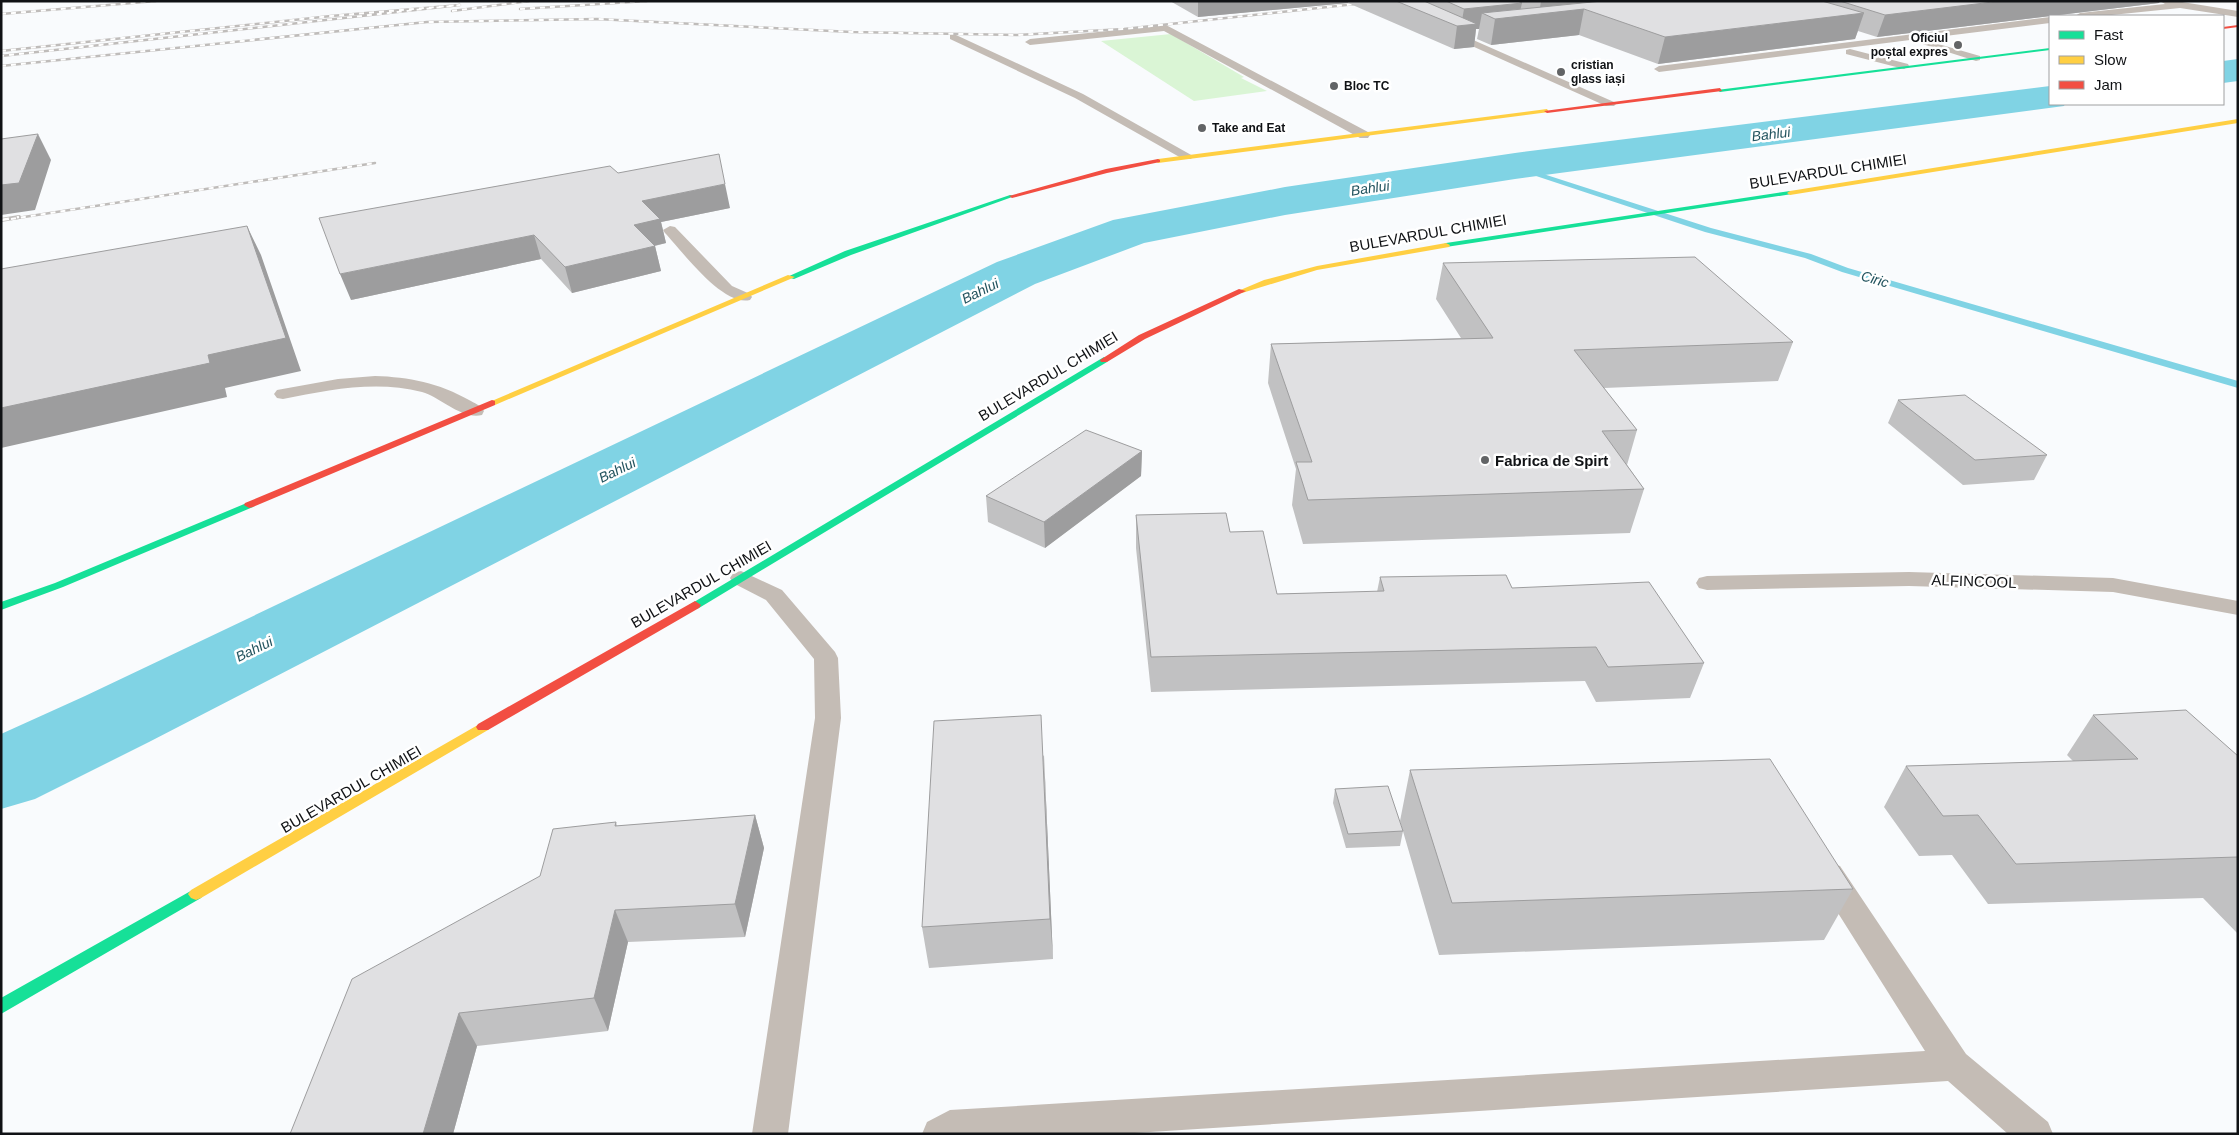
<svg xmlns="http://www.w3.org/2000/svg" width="2239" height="1135" viewBox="0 0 2239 1135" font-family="Helvetica,sans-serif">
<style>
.green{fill:#daf5d5}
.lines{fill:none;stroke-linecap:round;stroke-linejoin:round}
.stream{fill:#80d3e4;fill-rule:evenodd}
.river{fill:#80d3e4;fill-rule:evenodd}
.lane{fill:#c4bcb5;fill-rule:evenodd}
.fast{fill:#16e098;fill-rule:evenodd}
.slow{fill:#ffcf43;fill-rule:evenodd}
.jam{fill:#f24e42;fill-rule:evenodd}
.rail-far1-casing{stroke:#bfbcba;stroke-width:2.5}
.rail-casing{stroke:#bfbcba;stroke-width:4}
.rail-far1{stroke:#fff;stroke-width:2;stroke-dasharray:5;stroke-linecap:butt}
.rail{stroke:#fff;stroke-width:2.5;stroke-dasharray:8;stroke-linecap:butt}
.wall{fill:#c1c1c2}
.shaded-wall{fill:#9d9d9e}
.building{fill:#e0e0e2;stroke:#9d9d9e}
.poi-dot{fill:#626466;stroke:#fff;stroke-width:2}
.labels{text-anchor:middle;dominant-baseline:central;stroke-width:5;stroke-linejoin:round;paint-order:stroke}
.far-poi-label{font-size:12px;font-weight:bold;fill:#101215;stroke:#fff;text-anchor:start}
.far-water-label{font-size:14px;font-style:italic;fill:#22535e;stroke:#fff}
.street-label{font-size:15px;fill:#101215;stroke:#fff}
.poi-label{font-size:15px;font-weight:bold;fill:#101215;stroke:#fff;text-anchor:start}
</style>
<rect width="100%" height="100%" fill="#f9fbfd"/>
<path class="green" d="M1171,34L1244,77L1241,78L1267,91L1194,101L1101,41Z"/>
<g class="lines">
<path class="stream" d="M1512,164L1711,228L1811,254L1848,268L2238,381V388L1842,272L1805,258L1705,232L1512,168Z"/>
<path class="river" d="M2238,59V81L2223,83V61Z
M2050,86V104H2065L2064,106L1515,179L1285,215L1144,243L1035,284L149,742L35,799L1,809V734L85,696L997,262L1113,220L1285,187L1515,153Z"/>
<path class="lane" d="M2160,1H2176L2238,11V17L2180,8L2102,16H2075L2080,13L2165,4Z
M2050,17V23L1921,39L1980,56V60L1976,61L1910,40L1659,72L1654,69L1659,66Z
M1166,25L1368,132L1370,135L1368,138H1360L1164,31L1030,45L1025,42L1030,39Z
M1446,28L1614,102L1616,104L1614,106H1606L1443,33L1441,31Z
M950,35H956L1083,94L1193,156L1191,159H1183L1075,98L950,39Z
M1850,49L1908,64L1909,66L1904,69L1846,54V50Z
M670,226L675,227L732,286L750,294L752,297L750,300C723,307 682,251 665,233L663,230Z
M375,376C409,377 439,383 469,400C474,403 481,405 484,411L482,415C462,420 440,397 422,392C376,380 328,390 283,399L277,398L274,394L277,390L338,379Z
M741,571L782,590L835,652L838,658L841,718L788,1134H752L815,718L814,659L766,600L733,583L730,578L733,573Z
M1909,572L2113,578L2238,601V615L2113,592L1909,586L1707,590L1699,588L1696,583L1699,578L1707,576Z
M1829,863L1840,866L1966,1054L2048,1122L2053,1134H2008L1948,1081L1119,1134H922L927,1122L950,1110L1925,1051L1814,875L1818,866Z"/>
<path class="fast" d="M2050,48V50L1720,92L1717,90Z
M1790,191L1792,192V194L1446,247L1442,245L1446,243Z
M1010,195L1015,196L851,255L794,279L787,277L845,251Z
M1104,357L1108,360L1107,362L699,608L695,609L689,605Z
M249,502L254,505L253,507L63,587L1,610V602L55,583Z
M196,888L201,890L204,894L201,898L1,1014V998Z"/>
<path class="slow" d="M1547,109L1549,112L1158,163L1155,161L1158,159Z
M2238,119V123L1790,195L1787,193L1790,191Z
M1446,243L1450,245L1449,247L1317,270L1242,293L1238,291L1264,280L1317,266Z
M788,275L795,277L495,405H489L487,403Z
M483,722L488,724L490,727L488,730L201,898L196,900L191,898L188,894L191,890Z"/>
<path class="jam" d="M2238,25V27L2223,29V27Z
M1720,88L1722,91L1547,113L1544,111Z
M1158,159L1160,160V162L1107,173L1012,198L1009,196L1106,169Z
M1239,289L1246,291L1145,339L1107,362H1101L1100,360L1139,335Z
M492,400L495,401V405L253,507L249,508L244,505L245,503Z
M695,601L701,605L699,608L488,730H478L476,727L478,724Z"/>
<defs>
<path id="rail-far1" d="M520,9L647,1
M452,11L529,1
M1,14L156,1
M1,51L331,16L460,5L1,56
M1,66L427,22L597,19L852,32L1017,35L1124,29L1383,1
M11,219L375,163"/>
<path id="rail" d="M1,220L19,217"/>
</defs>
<use href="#rail-far1" class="rail-far1-casing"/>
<use href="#rail" class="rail-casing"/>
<use href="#rail-far1" class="rail-far1"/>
<use href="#rail" class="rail"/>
</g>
<path class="wall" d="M1170,1H2160L2159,3L1877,37L1858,31L1855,39L1658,64L1579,35L1491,45L1477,39L1479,29H1476L1474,47L1454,49L1348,3L1198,17Z
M618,173L730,208L661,222L666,243L655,246L661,271L572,293L541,259L351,300Z
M1443,263L1793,342L1778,381L1604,388L1637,430L1627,465L1644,489L1630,533L1303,544L1292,505L1296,469L1268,383L1271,344L1461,338L1436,299Z
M1898,400L2047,455L2034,480L1963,485L1888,423Z
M1142,451L1141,476L1045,548L988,522L986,496Z
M1136,515L1230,532L1277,594L1377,592L1380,577L1512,588L1704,663L1690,698L1596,702L1585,681L1151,692L1136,548Z
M2093,715L2238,756V934L2203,898L1988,904L1952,855L1919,856L1884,807L1906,766L2073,761L2067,755Z
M1044,755L1053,959L929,968L922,927Z
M1410,770L1853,889L1824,940L1439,955L1400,821Z
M1335,789L1403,831L1400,846L1346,848L1333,803Z
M755,815L764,848L745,937L628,942L608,1031L477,1046L453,1134H290L540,876L616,822L617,826Z"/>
<path class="shaded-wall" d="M1198,1H1348V3L1198,17Z
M1541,1H1640L1584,9L1579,35L1491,45L1495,19L1482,13L1479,29H1476L1474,47L1454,49L1457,26H1461L1464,9L1522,3L1519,16L1539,14Z
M2001,1H2160L2159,3L1877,37L1885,15Z
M1864,13L1855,39L1658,64L1665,37Z
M38,134L51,160L35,210L1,215V185Z
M725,184L730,208L661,222L666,243L640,249L634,225L642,201Z
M247,226L261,255L301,371L225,388L227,397L1,448V408L208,355Z
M534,235L541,259L351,300L340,274Z
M655,246L661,271L572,293L565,267Z
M1142,451L1141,476L1045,548L1044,522Z
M1044,755L1053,959L1050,919Z
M755,815L764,848L745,937L735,904Z
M615,910L628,942L608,1031L594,998Z
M459,1013L477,1046L453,1134H423Z"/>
<path class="building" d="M1396,1H1424L1477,24L1457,26Z
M1446,1H1518L1522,3L1464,9Z
M1602,1H1822L1864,13L1665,37L1584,9L1495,19L1482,13Z
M1840,1H2001L1885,15Z
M38,134L19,183L1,185V139Z
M719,154L725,184L642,201L660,219L634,225L655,246L565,267L534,235L340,274L319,218L610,166L618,173Z
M247,226L286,338L208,355L210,363L1,408V269Z
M1695,257L1793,342L1574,350L1637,430L1602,431L1644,489L1308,500L1296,462H1312L1271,344L1493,338L1443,263Z
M1965,395L2047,455L1975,460L1898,400Z
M1086,430L1142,451L1044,522L986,496Z
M1226,513L1230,532L1263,531L1277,594L1384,591L1380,577L1506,575L1512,588L1649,582L1704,663L1608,667L1596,647L1151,657L1136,515Z
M2186,710L2238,756V858L2237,857L2016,864L1978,815L1943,816L1906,766L2138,759L2093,715Z
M1041,715L1050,919L922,927L934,721Z
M1770,759L1853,889L1452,903L1410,770Z
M1388,786L1403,831L1348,834L1335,789Z
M755,815L735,904L615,910L594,998L459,1013L423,1134H290L352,979L540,876L553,829L616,822L615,826Z"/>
<g class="poi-dot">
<circle cx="1958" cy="45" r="5"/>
<circle cx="1561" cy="72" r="5"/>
<circle cx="1334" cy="86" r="5"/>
<circle cx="1202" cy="128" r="5"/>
<circle cx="1485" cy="460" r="5"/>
</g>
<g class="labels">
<g class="far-poi-label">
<text x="1948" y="38" text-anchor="end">Oficiul<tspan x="1948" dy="14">poștal expres</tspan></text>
<text x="1571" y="65">cristian<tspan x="1571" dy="14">glass iași</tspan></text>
<text x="1344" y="86">Bloc TC</text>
<text x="1212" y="128">Take and Eat</text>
</g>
<g class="far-water-label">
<text transform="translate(1771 134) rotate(-7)">Bahlui</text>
<text transform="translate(1370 188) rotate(-8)">Bahlui</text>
<text transform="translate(1875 279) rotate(16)">Ciric</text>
<text transform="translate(980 291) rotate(-26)">Bahlui</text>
<text transform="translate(617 470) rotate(-26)">Bahlui</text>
<text transform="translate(254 649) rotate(-26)">Bahlui</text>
</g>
<g class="street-label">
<text transform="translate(1828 171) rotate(-9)">BULEVARDUL CHIMIEI</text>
<text transform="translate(1428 233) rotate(-10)">BULEVARDUL CHIMIEI</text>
<text transform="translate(1048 376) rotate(-31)">BULEVARDUL CHIMIEI</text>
<text transform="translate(1974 581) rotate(2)">ALFINCOOL</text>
<text transform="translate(701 584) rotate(-30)">BULEVARDUL CHIMIEI</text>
<text transform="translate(351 789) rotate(-30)">BULEVARDUL CHIMIEI</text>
</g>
<g class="poi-label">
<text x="1495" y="460">Fabrica de Spirt</text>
</g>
</g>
<rect width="2239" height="1135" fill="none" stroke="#101215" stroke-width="5"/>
<rect x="2049" y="15" width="175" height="90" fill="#ffffff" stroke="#9fa0a1"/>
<rect x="2059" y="31" width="25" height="8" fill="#16e098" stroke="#9fa0a1"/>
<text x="2094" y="40" font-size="15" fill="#101215">Fast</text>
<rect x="2059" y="56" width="25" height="8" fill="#ffcf43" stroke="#9fa0a1"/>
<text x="2094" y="65" font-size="15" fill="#101215">Slow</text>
<rect x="2059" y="81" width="25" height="8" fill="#f24e42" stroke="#9fa0a1"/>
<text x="2094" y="90" font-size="15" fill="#101215">Jam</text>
</svg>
